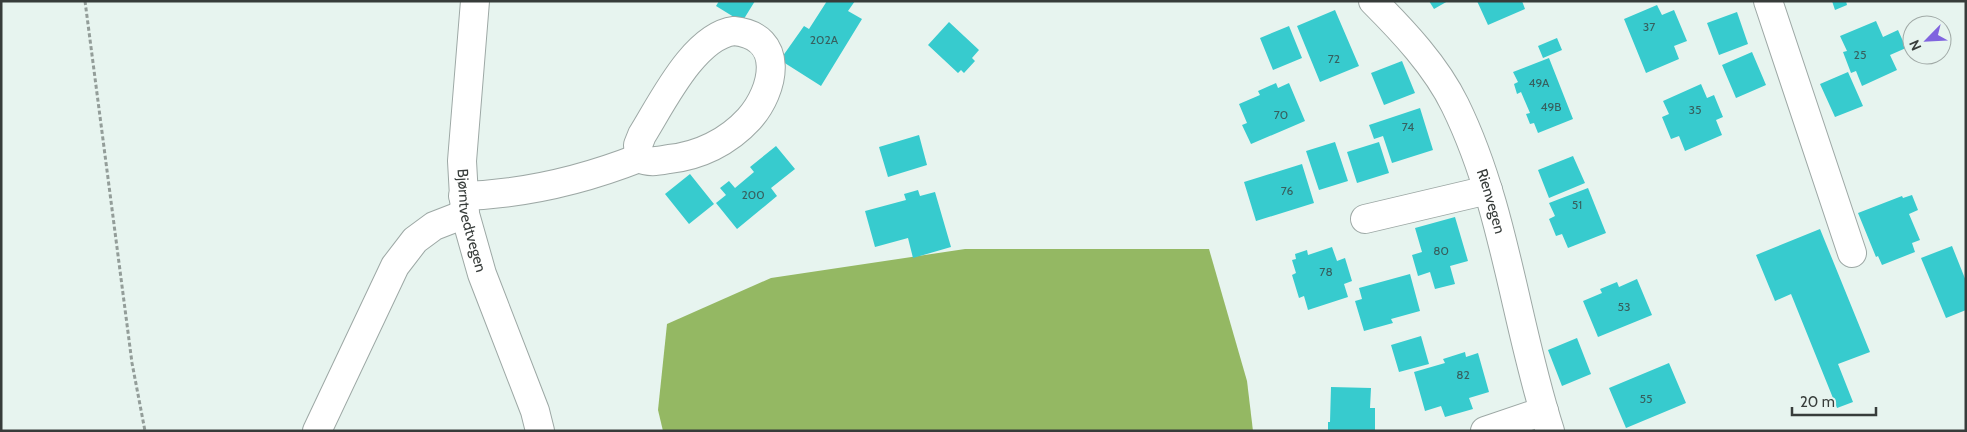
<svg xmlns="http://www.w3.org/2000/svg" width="1967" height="432" viewBox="0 0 1967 432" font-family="Cabin,sans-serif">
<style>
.forest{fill:#94b863}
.building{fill:#37cbce}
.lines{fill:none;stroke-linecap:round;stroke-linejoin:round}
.minor-casing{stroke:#9da8a5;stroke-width:30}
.path{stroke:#939d99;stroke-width:3;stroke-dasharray:4 2.5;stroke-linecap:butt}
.minor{stroke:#fff;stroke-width:28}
.labels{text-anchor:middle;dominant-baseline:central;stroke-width:5;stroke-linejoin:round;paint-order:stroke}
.number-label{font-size:12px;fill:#37605f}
.street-label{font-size:15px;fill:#373c3a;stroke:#e7f4ef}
</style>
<rect width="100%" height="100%" fill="#e7f4ef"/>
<path class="forest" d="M965,249H1209L1247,381L1253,431H663L658,410L667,324L771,278Z"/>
<path class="building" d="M719,1H755L742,22L716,6Z
M827,1H855L848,11L862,19L821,86L780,60L804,26L809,29Z
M1429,1H1448L1434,9Z
M1477,1H1522L1525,9L1488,25Z
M1832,1H1846L1847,5L1835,10Z
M1657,5L1662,15L1674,10L1687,41L1674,46L1679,59L1646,73L1624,19Z
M1335,10L1359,66L1320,82L1297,26Z
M1737,12L1748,44L1719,55L1707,23Z
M1876,21L1883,37L1898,30L1906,48L1890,55L1897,70L1862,86L1856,71L1851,73L1843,52L1847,51L1840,36Z
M949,22L979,50L972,58L975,61L964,73L961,70L958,73L928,45Z
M1289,26L1302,58L1273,70L1260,38Z
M1557,38L1562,50L1543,58L1538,46Z
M1752,52L1766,85L1736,98L1722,65Z
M1549,58L1573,119L1538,133L1534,123L1530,124L1526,114L1530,113L1521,92L1517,94L1514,84L1518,82L1513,72Z
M1402,61L1415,93L1384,105L1371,73Z
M1848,72L1863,106L1835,117L1820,84Z
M1276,83L1278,88L1289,83L1305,121L1251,144L1242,125L1247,123L1239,104L1260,95L1258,91Z
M1701,84L1707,98L1714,95L1723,117L1716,120L1722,135L1685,151L1679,136L1671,139L1662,117L1669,114L1663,101Z
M1420,108L1433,150L1392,163L1383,136L1374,139L1369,125Z
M919,135L927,165L888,177L879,147Z
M1335,142L1348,181L1319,190L1306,151Z
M1379,142L1389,173L1357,183L1347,152Z
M776,146L795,169L771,188L777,196L737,229L716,203L726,195L720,188L729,181L735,188L754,172L750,167Z
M1573,156L1585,183L1549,198L1538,170Z
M1302,164L1314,203L1256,221L1244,182Z
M690,174L714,204L689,224L665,194Z
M1588,188L1606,233L1568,248L1562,234L1556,236L1549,219L1555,216L1549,203Z
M918,190L920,196L935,192L951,247L913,258L908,238L875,247L865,211L906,200L904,194Z
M1912,195L1918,210L1909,214L1920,240L1912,243L1915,252L1882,265L1878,256L1876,257L1858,213L1902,196L1903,198Z
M1455,217L1468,261L1450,266L1455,284L1435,289L1430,272L1418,276L1412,255L1422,252L1415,228Z
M1820,229L1870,352L1838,364L1853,402L1837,408L1791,294L1775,301L1756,255Z
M1952,246L1966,281V310L1946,318L1921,258Z
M1332,247L1337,261L1345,258L1352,281L1344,284L1348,297L1308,310L1304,296L1299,298L1292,275L1296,273L1292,260L1296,259L1295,254L1307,250L1308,255Z
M1410,274L1420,311L1391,319L1393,323L1364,331L1355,301L1362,299L1359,288Z
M1637,279L1652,315L1598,337L1583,301L1602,293L1600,289L1617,282L1619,287Z
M1421,336L1429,364L1399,372L1391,345Z
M1577,338L1591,374L1562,386L1548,350Z
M1465,352L1466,357L1478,353L1489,392L1469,398L1473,409L1445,417L1441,406L1425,411L1414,372L1445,363L1443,359Z
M1669,363L1686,403L1626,428L1609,388Z
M1331,387L1371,388L1370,408H1375V431H1328V422H1330Z"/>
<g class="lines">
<defs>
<g id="minor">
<path id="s1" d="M475,1L462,161L465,214L482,274L535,411L540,431"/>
<path id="s2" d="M1373,1C1403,31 1436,66 1455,105C1505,207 1515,323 1550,431"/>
<path d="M1768,1L1852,253"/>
<path d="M734,31C786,36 775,90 749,119C728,142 699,156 669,159C658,161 649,163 639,158L638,145L642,135C662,103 694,36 734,31Z"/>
<path d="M463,196C524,194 583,180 639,158"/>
<path d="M1365,219L1488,190"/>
<path d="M317,431L395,266L415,240L434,226L465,214"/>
<path d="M1485,431L1544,411"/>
</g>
</defs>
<use href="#minor" class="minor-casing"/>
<path class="path" d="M85,1L132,363L145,431"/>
<use href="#minor" class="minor"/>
</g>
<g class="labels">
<g class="number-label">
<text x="1649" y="26">37</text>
<text x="824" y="39">202A</text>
<text x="1860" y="54">25</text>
<text x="1334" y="58">72</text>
<text x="1539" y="82">49A</text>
<text x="1551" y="106">49B</text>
<text x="1695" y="109">35</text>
<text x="1281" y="114">70</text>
<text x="1408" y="126">74</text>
<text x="1287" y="190">76</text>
<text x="753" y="194">200</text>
<text x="1577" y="204">51</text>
<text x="1441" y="250">80</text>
<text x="1326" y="271">78</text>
<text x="1624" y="306">53</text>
<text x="1463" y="374">82</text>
<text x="1646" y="398">55</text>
</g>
<g class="street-label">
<text stroke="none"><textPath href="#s2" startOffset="236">Rienvegen</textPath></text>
<text stroke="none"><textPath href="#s1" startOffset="221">Bjørntvedtvegen</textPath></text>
</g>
</g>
<rect width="1967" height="432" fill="none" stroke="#373c3a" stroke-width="5"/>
<g transform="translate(1927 40) rotate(246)"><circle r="24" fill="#e7f4ef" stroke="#a1aaa7"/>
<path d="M0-4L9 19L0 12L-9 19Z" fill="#8064df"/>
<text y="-8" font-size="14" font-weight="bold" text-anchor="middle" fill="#373c3a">N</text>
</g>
<path d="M1792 407v8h84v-8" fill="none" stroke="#373c3a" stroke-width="2.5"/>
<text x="1800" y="407" font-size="15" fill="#373c3a" stroke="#e7f4ef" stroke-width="4" paint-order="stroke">20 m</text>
</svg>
